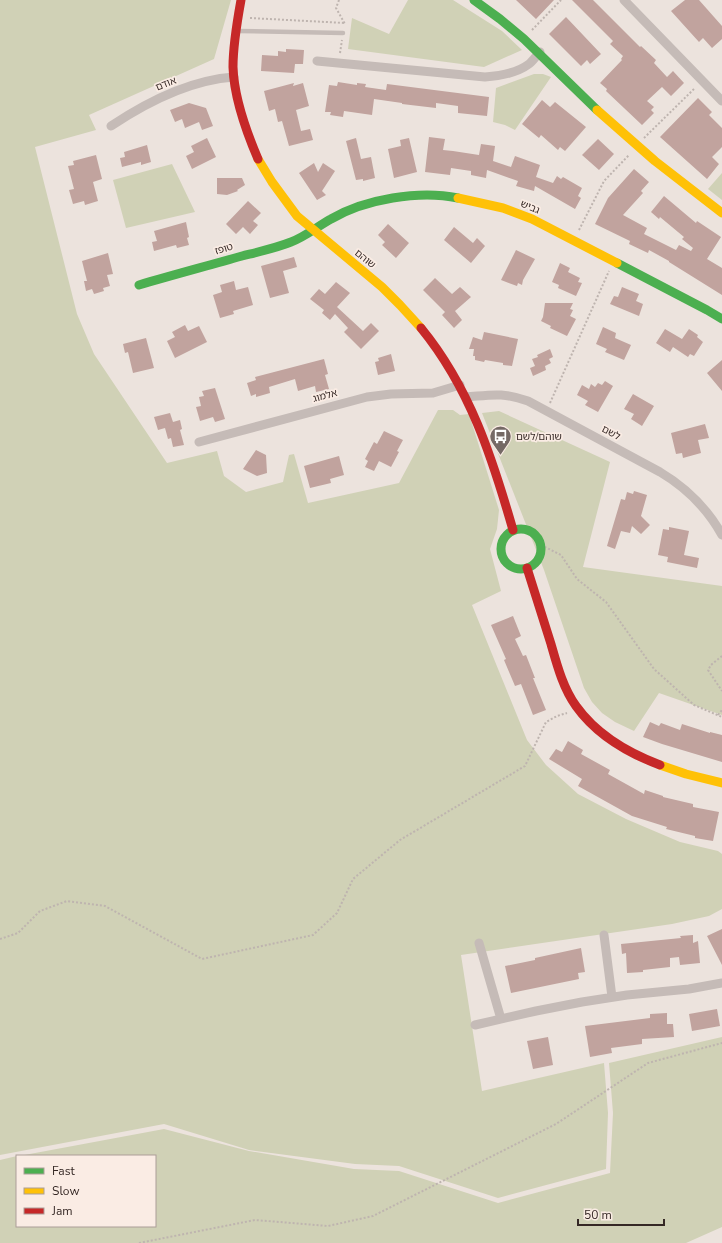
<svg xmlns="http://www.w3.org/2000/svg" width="722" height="1243" viewBox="0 0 722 1243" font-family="'Nunito Sans','Noto Sans Hebrew',sans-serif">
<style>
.green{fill:#d0d1b6}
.building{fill:#c1a39e}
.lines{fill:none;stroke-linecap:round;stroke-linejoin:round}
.path{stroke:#beb4af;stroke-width:2;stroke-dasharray:2 2;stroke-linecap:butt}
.lane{stroke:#c5bbb7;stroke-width:4.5}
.street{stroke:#c5bbb7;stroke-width:9}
.fast{stroke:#4caf50;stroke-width:9}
.slow{stroke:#ffc107;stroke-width:9}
.jam{stroke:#c62828;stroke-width:9}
.labels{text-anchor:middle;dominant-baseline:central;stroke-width:3.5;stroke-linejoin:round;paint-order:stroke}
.street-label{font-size:10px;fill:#352825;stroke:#faece4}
.poi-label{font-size:10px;fill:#352825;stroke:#faece4;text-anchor:start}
</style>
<rect width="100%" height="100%" fill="#ece3dd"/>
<path class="green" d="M0,0H231L214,59L89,115L96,130L35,147L77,314L94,354L167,463L217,451L224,476L246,492L283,482L289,455L294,454L308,503L399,483L438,410H453L460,415L469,414L499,510L497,529L490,549L501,591L472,605L527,740L546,765L578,794L626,819L680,842L718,851L722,854V909L709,916L672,924L461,955L482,1091L604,1063L608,1113L606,1169L498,1198L399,1166L355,1164L249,1150L164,1124L0,1155Z
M408,0H453L502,31L522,50L484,67L348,49L352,18L389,34Z
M534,74H543L551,77L515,130L505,125L493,122L496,88Z
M172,164L195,212L126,228L113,180Z
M722,173V200L708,189Z
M499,411L610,462L583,567L722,586V715L659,693L634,731L615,722L602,713L592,702L584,688L544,570L482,413Z
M722,1037V1227L686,1243H0V1160L17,1156V1226H155V1156H19L164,1129L249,1151L354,1169L399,1171L498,1203L610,1173L613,1113L609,1063Z"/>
<path class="building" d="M516,0H554L536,19Z
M572,0H593L640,47L641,46L656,60L654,63L667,77L673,71L684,83L671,96L662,87L647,101L654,107L651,110L654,113L642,125L606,91L607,89L600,83L622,60L621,59L623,56L610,44L613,41Z
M685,0H699L722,26V39L712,48L703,38L699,42L671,11Z
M566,17L601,54L590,64L587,60L581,66L549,34Z
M286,49L304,50L303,64H295L294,73L261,71L262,55L278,56V51L286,52Z
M338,82L357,85V83L366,84L365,87L386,90L387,84L489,97L487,116L458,113V106L436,103V108L402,104V103L374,99L372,115L344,111L343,117L330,115L331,112H325L329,85L337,86Z
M294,83L293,86L303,83L309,106L296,110L301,131L310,129L313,140L289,146L282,121L278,122L275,109L269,111L264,91Z
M698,98L712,112L709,115L722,128V147L712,157L719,164L707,179L660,137Z
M542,100L550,107L555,102L586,127L565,151L560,147L558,150L541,135L539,138L522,124Z
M189,103L206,108L213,126L202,130L199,122L185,128L182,119L175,122L170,110Z
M429,137L445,139L443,150L453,151L479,155L481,144L495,146L493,161L511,167L515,156L540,165L536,177L553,183L557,176L561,179L563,177L582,188L578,196L581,198L575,209L535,186L534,191L516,186L518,181L487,170L486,178L471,175V171L451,168L450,175L425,172Z
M207,138L216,157L192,169L186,156L194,152L191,146Z
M356,138L361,159L371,157L375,178L363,181V179L356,180L346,141Z
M409,138L417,172L394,178L388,149L401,146L400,140Z
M598,139L614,154L599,170L582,155Z
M147,145L151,162L141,165V162L122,167L120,158L125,157L124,152Z
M96,155L102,179L93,182L98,201L85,205L84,201L73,204L69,190L74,189L68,166L74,165L73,161Z
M314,163L318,172L323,163L335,171L322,191L326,195L317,200L299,173Z
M634,169L649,182L641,191L643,193L623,215L647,228L644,234L676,250L679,245L691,251L693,248L682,239L684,237L660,217L659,219L651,212L664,196L696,223L697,221L721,237L707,259L722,268V295L669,262V261L649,250L648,253L629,244L630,241L595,224L608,198Z
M217,178H242L245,185L237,190L238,191L227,195L217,194Z
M248,201L261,213L253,221L258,225L250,234L243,227L236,234L226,224Z
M186,222L189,237L187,238L189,245L177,248L176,245L154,251L152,242L157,241L154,231Z
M388,224L409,243L396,258L382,245L385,242L378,235Z
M454,227L473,243L477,238L485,246L471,263L444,240Z
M516,250L535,259L523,280L522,285L518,283L517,286L501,280Z
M108,253L113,274L107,275L110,286L103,288L104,291L94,294L92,289L86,291L84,281H87L82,261Z
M294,257L297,267L283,271L289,293L270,298L261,266Z
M560,263L570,268L568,272L580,278L578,282L582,283L576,296L558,288L559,285L552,282Z
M435,278L452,294L460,287L471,297L455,311L462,320L454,328L442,315L445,312L423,290Z
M234,281L236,290L248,287L253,305L233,311L234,314L220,318L213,295L222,292L220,285Z
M336,282L350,293L337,307L363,331L371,323L379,331L361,349L344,332L348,328L335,314L330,320L322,313L324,310L310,299L319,289L325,294Z
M622,287L639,294L636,301L643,304L639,316L610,304L614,296L618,297Z
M545,303H573L570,309L573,310L570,316L576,319L567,336L550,328L551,326L541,321L543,317Z
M185,325L188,331L199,326L207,342L175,358L167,341L175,337L172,332Z
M603,327L616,333L615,338L631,345L624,360L605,352L607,349L596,344Z
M665,329L682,339L689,329L698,335L697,337L703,342L694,356L690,354L688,357L673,347L670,352L656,343Z
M484,332L518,339L512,366L503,365V363L485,360L484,362L475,360V356H473L474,349H469L473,337L482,340Z
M146,338L154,368L133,373L128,352L125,353L123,344Z
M550,349L553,357L549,359L551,363L545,366L546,370L533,376L530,368L535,366L532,359L538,357L537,355Z
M391,354L395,371L378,375L375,362L379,361L378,358Z
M324,359L328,374L325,375L329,389L316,392L315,386L298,391L295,379L269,387L270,393L256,397V394L251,396L247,383L256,380L255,377Z
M722,360V391L707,373Z
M605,381L613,386L598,412L585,405L588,401L577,395L582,385L589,389L591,384L595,387L598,383L602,385Z
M215,388L225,419L215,422L213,417L200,421L196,407L201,406L199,397L204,396L202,391Z
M633,394L654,406L642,426L631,419L634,414L624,409Z
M170,413L173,422L180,420L182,429L180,430L184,445L173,447L171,438L168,439L165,428L158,430L154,417Z
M705,424L709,438L698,440L701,453L683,458L682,453L676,454L671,433Z
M384,431L403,440L397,451L399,452L391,467L379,461L374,471L365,467L368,461L365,459L374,442L377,444Z
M256,450L266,455L267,473L257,476L243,469Z
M339,456L344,475L330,479L331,483L310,488L304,466Z
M634,491L647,495L641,516L650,525L641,534L632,526L630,533L621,531L615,549L607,546L621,499L625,500L627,492L633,494Z
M669,527L689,531L684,555L699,558L697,568L667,562L668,557L658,555L663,529L669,530Z
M513,616L521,636L515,639L523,656L526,655L535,678H533L546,710L533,715L521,684L515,686L504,660L506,659L491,625Z
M650,722L659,726L661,723L680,730L682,724L710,733V732L722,735V762L662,744L643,737Z
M568,741L583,750L581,754L610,770L608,774L644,794L645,790L663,796V797L693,804V807L719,812L713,841L695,838V836L666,829L667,827L632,816L578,786L582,779L549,759L556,749L562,752Z
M722,929V965L707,936Z
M693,935V943L698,941L700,963L680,965L679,957L670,958V967L643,970V972L627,973L626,953L622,954L621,944L681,938L680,936Z
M581,948L585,972L578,973L579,979L511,993L505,966L535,960V958Z
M717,1009L720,1026L692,1031L689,1014Z
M667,1013V1024H673L674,1037L642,1039V1044L611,1048L612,1053L590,1057L585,1026L650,1018V1014Z
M548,1037L553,1065L533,1069L527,1041Z"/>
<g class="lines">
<path class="path" d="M339,0L336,8L345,24
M250,18L345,23
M532,30L561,0
M340,53L342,40
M644,138L695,88
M579,230L604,181L629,155
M550,403L609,271
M541,545L561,555L577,579L606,602L654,669L694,705L722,717
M722,656L711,665L708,670L722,691
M718,715L722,710
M0,939L18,933L40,911L67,901L105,906L202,959L313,935L337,913L353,879L400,840L525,766L546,722L557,716L567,713
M139,1243L255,1220L328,1226L373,1216L556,1124L648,1063L722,1043"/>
<path class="lane" d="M237,31L343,33"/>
<path class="street" d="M624,0L722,101
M317,61L485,77C500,76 517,73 529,64C533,61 536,56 540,52
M111,126C147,102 190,80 234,77
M466,397C492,395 502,392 528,401L660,472C687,488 707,508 722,535
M199,442L367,397L391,394L433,393L460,385
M604,935L612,997
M479,943L501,1019
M475,1025L536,1011L582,1002L627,995L689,989L722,983"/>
<path class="fast" d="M474,0L500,19L524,39L597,110
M617,263L707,310L722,319
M139,285C173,275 207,266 242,256C258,252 276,248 291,242C305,237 318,226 331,219C365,199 419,190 458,198
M501 549a20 20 0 1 1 40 0a20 20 0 1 1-40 0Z"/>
<path class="slow" d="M597,110L655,161L722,213
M258,159L272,182L297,216L382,287L400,305L421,328
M458,198L503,208L532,219L617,263
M660,765L686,774L722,783"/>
<path class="jam" d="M241,0C237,22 233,45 233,67C234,98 246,131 258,159
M421,328C470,388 492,457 513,530
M527,568C535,593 543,619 551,644C557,665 563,688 576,706C596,734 628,753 660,765"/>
</g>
<defs>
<symbol id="bus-pin" viewBox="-11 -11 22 30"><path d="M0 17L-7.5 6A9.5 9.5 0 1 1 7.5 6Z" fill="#756965" stroke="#faece4"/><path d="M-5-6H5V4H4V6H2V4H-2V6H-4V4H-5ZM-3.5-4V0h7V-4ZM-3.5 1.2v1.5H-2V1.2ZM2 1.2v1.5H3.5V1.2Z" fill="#fff"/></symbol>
</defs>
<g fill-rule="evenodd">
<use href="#bus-pin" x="488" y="424" width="25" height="34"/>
</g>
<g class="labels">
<g class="street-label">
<text transform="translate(166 84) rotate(-22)">אודם</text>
<text transform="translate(530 207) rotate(23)">גביש</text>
<text transform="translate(224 249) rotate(-16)">טופז</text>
<text transform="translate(365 259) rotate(39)">שוהם</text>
<text transform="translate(325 396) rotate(-15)">אלמוג</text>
<text transform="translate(611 433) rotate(28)">לשם</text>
</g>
<g class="poi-label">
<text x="516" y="437">שוהם/לשם</text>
</g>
</g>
<rect x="16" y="1155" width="140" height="72" fill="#faece4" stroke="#ab9e98"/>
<rect x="24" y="1168" width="20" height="6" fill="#4caf50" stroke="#ab9e98"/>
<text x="52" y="1175" font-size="12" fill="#352825">Fast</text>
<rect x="24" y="1188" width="20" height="6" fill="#ffc107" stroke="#ab9e98"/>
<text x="52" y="1195" font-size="12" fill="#352825">Slow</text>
<rect x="24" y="1208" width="20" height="6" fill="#c62828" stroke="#ab9e98"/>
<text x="52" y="1215" font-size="12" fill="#352825">Jam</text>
<path d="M578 1219v6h86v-6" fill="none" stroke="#352825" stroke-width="2"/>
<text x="584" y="1219" font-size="12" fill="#352825" stroke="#faece4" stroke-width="3" paint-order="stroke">50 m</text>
</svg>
